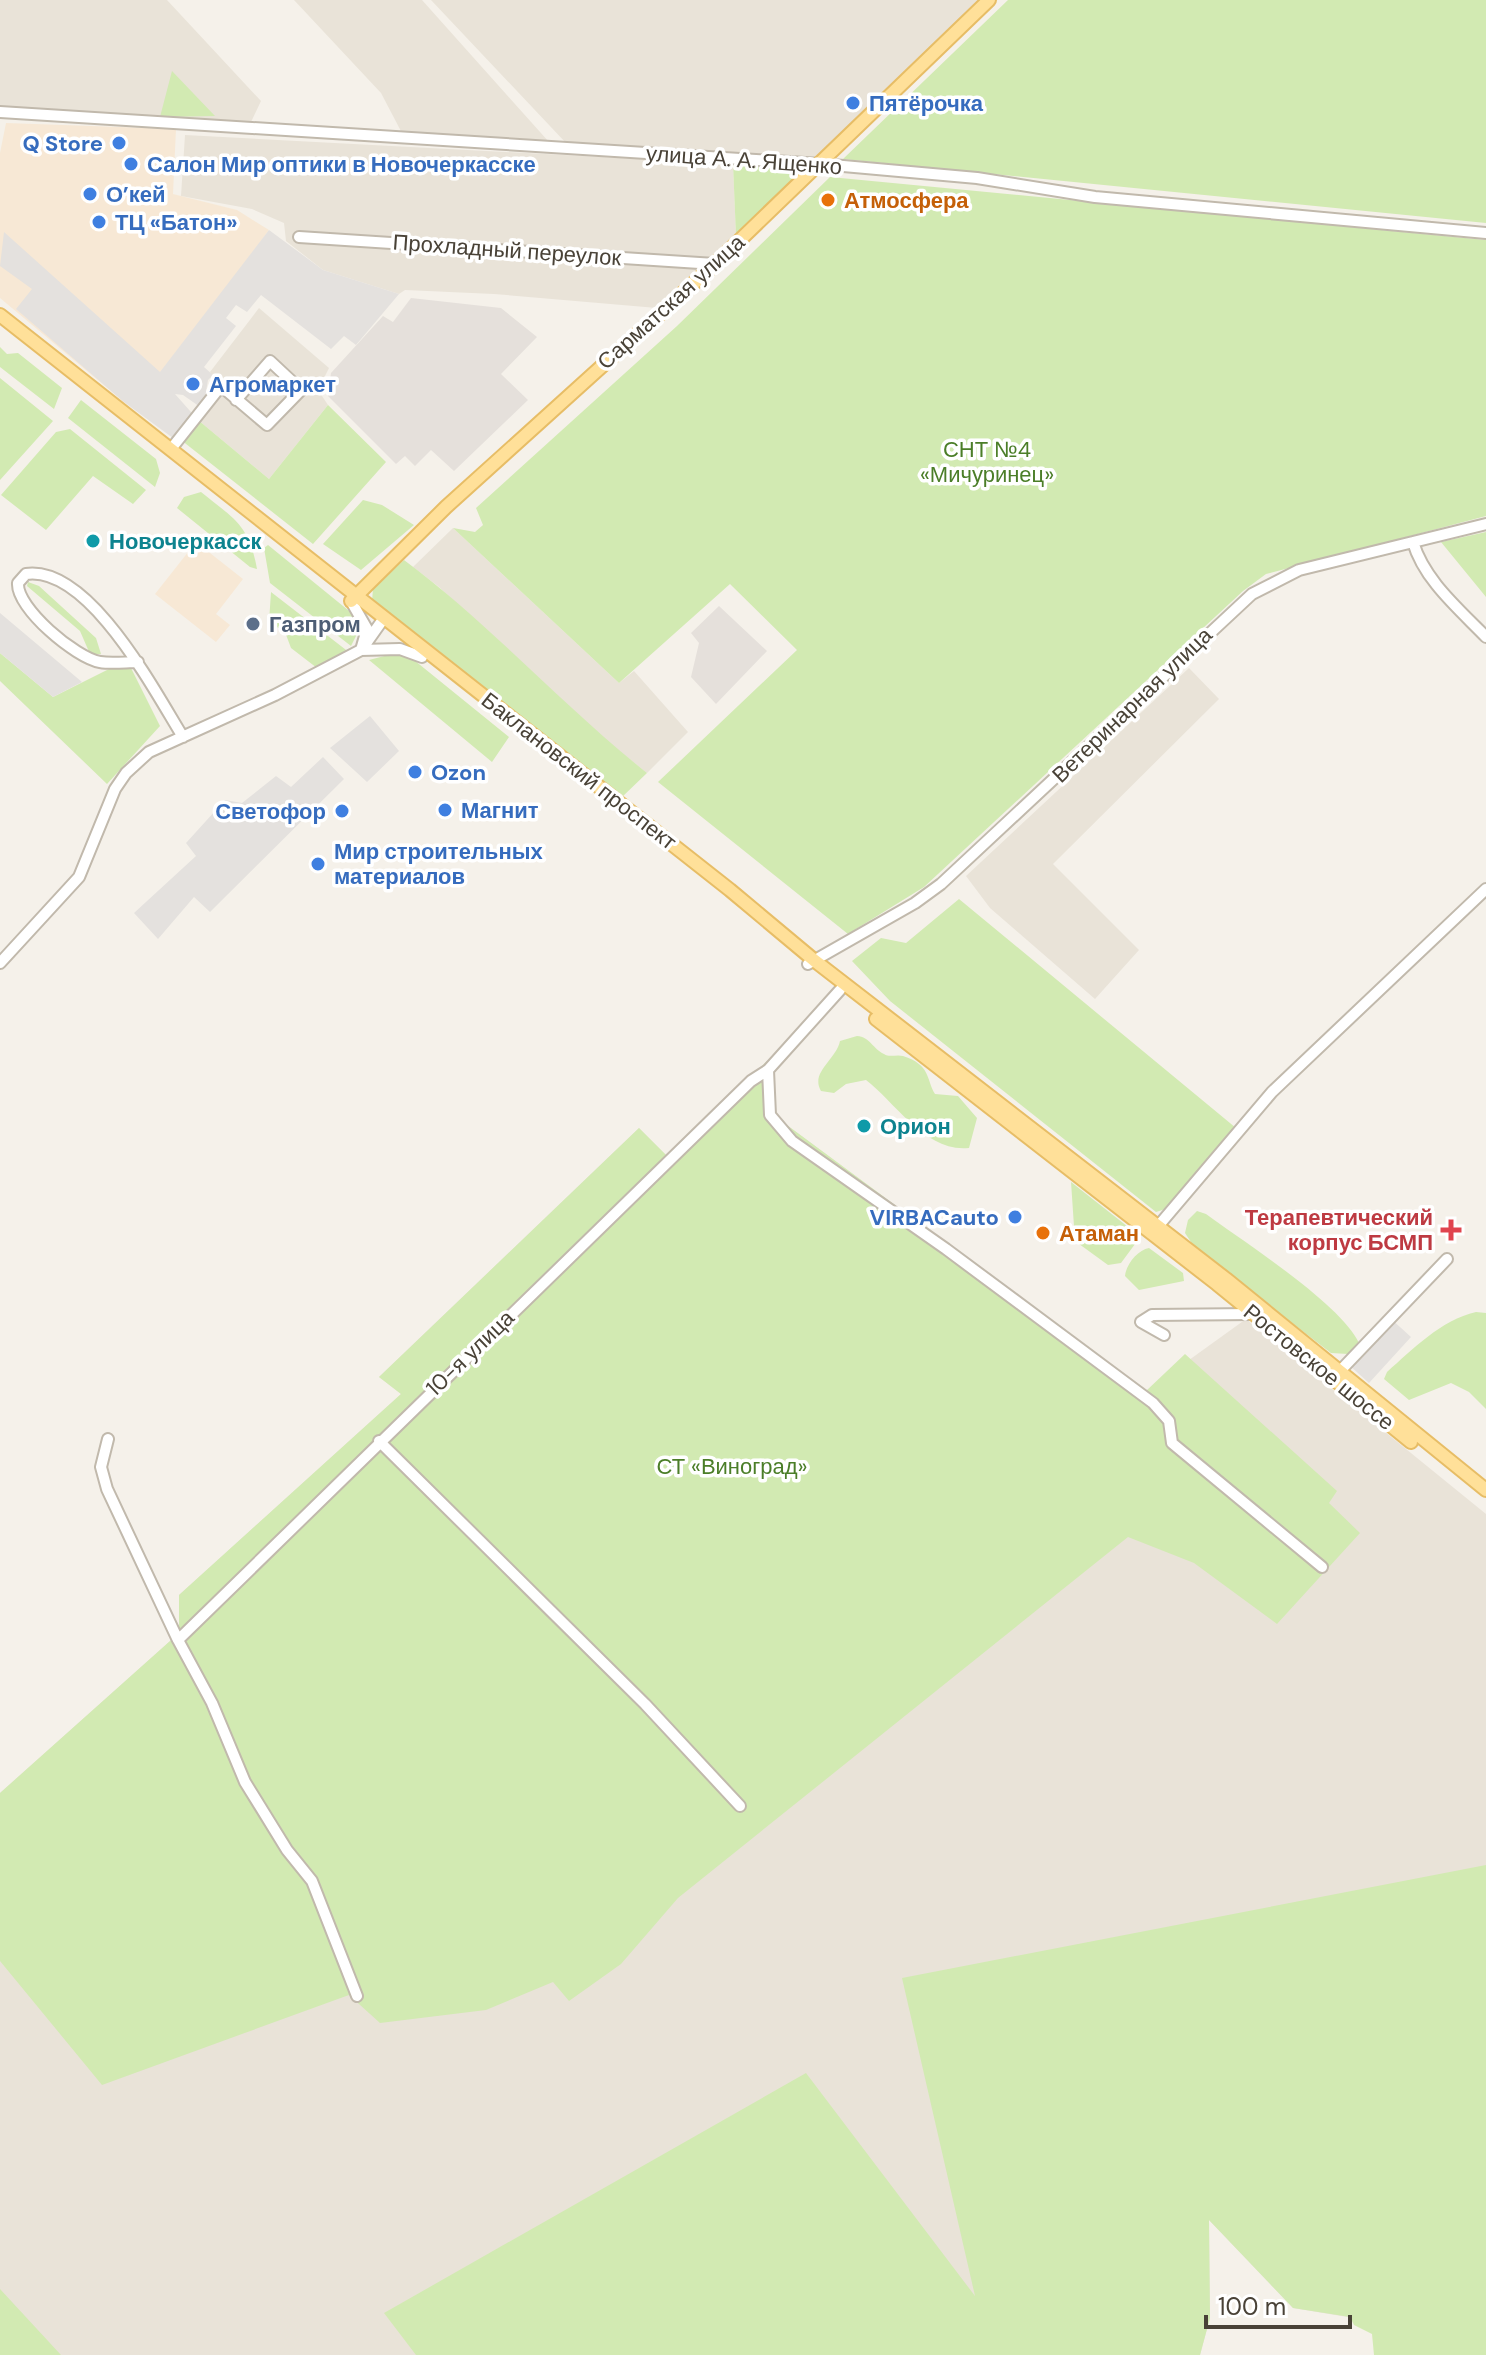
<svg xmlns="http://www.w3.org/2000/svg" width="1486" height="2355" viewBox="0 0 1486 2355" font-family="'DM Sans',sans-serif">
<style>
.residential{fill:#e9e3d8}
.commercial{fill:#f7e8d5}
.industrial{fill:#e5e0db}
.green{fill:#d2eab2}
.parking{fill:#e4e1de}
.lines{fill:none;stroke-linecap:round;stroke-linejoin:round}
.minor-casing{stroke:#c1b9ac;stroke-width:14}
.major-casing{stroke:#e7bd66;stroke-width:16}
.minor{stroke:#fff;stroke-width:10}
.major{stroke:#ffe099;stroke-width:12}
.shop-dot{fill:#3f7fe0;stroke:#fff;stroke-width:3}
.food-dot{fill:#e8710a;stroke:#fff;stroke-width:3}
.culture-dot{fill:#0f9aa8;stroke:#fff;stroke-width:3}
.service-dot{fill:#5c6f8a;stroke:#fff;stroke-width:3}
.health-dot{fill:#e0444e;stroke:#fff;stroke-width:3}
.labels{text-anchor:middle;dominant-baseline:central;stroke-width:7;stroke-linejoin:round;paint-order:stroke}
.shop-label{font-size:22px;font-weight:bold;fill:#366cbe;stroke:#fff;text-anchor:start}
.street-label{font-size:22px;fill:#494237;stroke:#fff}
.food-label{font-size:22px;font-weight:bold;fill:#c56008;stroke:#fff;text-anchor:start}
.park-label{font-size:22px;fill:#4b7e28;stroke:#fff}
.culture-label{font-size:22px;font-weight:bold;fill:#0d838f;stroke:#fff;text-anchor:start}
.service-label{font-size:22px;font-weight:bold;fill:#4e5e75;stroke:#fff;text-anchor:start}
.health-label{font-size:22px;font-weight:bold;fill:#be3a42;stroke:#fff;text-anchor:end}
</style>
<rect width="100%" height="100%" fill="#f5f1ea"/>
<path class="residential" d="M0,0H167L261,101L251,122L0,108Z
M294,0H422L549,142L403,135L381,93Z
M431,0H983L819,159H814L566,143Z
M185,135L733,164L736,236L657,308L494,294L405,290L399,294L323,270L286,241L284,223L252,209L181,196Z
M259,308L329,368L318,390L328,405L269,479L198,420L221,390L210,372Z
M453,528L619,683L634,671L688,732L647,773L589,727L439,587L413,567Z
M1189,668L1219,699L1053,864L1139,950L1095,999L990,908L966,876Z
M767,1061L772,1114L1146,1391L1246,1319L1486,1514V2348L1474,2338L1293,2308L1209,2220L1210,2318L1200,2355H0V1793L179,1633V1595L401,1394L379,1377L639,1128L669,1158Z"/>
<path class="commercial" d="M6,123L176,129L173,194L237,210L269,230L220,298L173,393L198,420L124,402L0,298V153Z
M196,542L243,579L216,614L230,625L216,642L155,594Z"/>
<path class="industrial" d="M411,298L501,308L537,337L501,374L528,400L454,471L431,450L415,466L405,456L396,464L328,396L331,373L383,316L393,322Z
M719,606L767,651L716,704L691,677L699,643L691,633Z"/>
<path class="green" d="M1008,0H1486V223L843,159Z
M172,71L215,116L160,117Z
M733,164L790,166L796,177L795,183L736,236Z
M830,177L1486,240V516L1266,574L1243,591L924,887L848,934L658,782L797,650L730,584L619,683L453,528L475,532L483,525L476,508L677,326Z
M0,347L7,354L18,353L62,388L54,409L0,367Z
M0,378L53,421L0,480Z
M81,400L156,459L160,473L155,487L68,418Z
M328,405L386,462L313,544L181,440L198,420L269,479Z
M70,429L146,490L133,504L93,476L46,530L1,495L56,432Z
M201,492C234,519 249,524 257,569L250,567L177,508L184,497Z
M363,500L382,505L414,525L361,570L323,544Z
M1486,532V597L1441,542Z
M268,545L359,619L360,628L351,646L270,583L264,548Z
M404,560C490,624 563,706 647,773L621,798L372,602L373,588Z
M28,582L39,586L96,638L101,654H90L80,631L27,586Z
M271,592L350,653L317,668L291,648L285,632L269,622Z
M0,653L53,697L119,664L130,666L160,726L107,784L0,681Z
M396,653L414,660L509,737L492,762L369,660Z
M959,899L1236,1128L1172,1207L1156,1212L890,1001L852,961L881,938L906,943Z
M857,1036C870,1037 873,1049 884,1054C890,1058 896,1054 903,1056C931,1065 926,1079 935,1094L958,1096L977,1118L969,1148C926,1153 895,1102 866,1080L846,1084L834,1093L821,1091C810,1072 836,1060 840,1041Z
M767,1061L772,1080V1114L1146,1391L1185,1354L1337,1491L1329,1503L1360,1533L1277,1624L1194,1563L1128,1537L678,1898L621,1964L569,2001L553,1982L486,2010L380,2023L349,1995L102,2085L0,1961V1793L179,1633V1595L401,1394L379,1377L639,1128L669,1158Z
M1071,1182L1137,1234L1138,1240L1121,1263L1108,1265L1075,1241Z
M1197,1211L1206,1214C1244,1242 1341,1304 1359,1343L1348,1354L1331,1353L1195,1248L1185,1233L1188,1220Z
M1149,1248L1183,1273L1184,1281L1139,1290L1125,1276C1126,1264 1138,1250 1149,1248Z
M1476,1312L1486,1313V1409L1469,1392L1451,1383L1409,1400L1384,1379L1387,1372C1413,1349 1441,1320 1476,1312Z
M1486,1865V2355H1374L1372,2334L1354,2325L1350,2317L1293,2308L1209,2220L1210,2318L1200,2355H416L384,2313L806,2073L975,2296L902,1978Z
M0,2289L61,2355H0Z"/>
<path class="parking" d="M269,230L323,270L399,294L356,345L344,336L331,349L261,295L247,312L236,305L226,318L236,326L204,367L213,375L208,380L203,409L183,395L175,394L198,420L177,441L124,402L16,309L32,289L0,266L4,232L160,372Z
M0,614V613L82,682L53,697L0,653Z
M370,716L399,751L367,782L330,748Z
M323,757L344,779L210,912L194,897L158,939L134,913L196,856L186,843L225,800L242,803L276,776L291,787Z
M1389,1317L1411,1337L1369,1383L1349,1365Z"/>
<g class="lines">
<defs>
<path id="minor" d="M0,112L821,164L977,178L1095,197L1486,233
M299,237L715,264
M171,449L221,386L267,425L301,390L270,361L236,400
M1413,542C1424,580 1459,609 1486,637
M351,601L367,629L361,650
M367,642L384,618
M138,662C126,662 112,664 100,662C76,658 16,608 18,583L26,574C89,565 155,692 183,737
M0,963L79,877L115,789L126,773L149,752L275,695L361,650L400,649L422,657
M808,964L915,903L941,884L1252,594L1299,570L1486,524
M768,1070L770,1115L792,1141L946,1249L1153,1403L1169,1421L1172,1443L1322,1567
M1154,1231L1272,1092L1486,889
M1164,1335L1141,1322L1152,1315L1253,1314
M1339,1372L1447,1259
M108,1439L101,1467L107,1489L178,1640L212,1703L245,1782L287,1850L312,1881L357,1996
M379,1441L645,1704L740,1806
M178,1640L751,1081L768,1070L840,990"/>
<path id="major" d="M0,315L730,890L815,961L1226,1279L1486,1490
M351,601L446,507L715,264L989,0
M876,1019L1217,1284L1411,1442"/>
</defs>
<use href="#minor" class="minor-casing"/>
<use href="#major" class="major-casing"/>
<use href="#minor" class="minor"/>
<use href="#major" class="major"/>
</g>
<g class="shop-dot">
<circle cx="853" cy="103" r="8"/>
<circle cx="119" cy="143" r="8"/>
<circle cx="131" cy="164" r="8"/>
<circle cx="90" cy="194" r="8"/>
<circle cx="99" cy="222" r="8"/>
<circle cx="193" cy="384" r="8"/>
<circle cx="415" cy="772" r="8"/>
<circle cx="445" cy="810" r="8"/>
<circle cx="342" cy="811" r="8"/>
<circle cx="318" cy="864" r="8"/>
<circle cx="1015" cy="1217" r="8"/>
</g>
<g class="food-dot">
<circle cx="828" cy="200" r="8"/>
<circle cx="1043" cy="1233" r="8"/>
</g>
<g class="culture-dot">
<circle cx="93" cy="541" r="8"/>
<circle cx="864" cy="1126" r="8"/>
</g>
<circle class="service-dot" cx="253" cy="624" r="8"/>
<path class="health-dot" d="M1447 1218h8v8h8v8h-8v8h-8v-8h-8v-8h8z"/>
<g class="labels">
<g class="shop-label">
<text x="869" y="103">Пятёрочка</text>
<text x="103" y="143" text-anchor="end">Q Store</text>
<text x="147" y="164">Салон Мир оптики в Новочеркасске</text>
<text x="106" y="194">О’кей</text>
<text x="115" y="222">ТЦ «Батон»</text>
<text x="209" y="384">Агромаркет</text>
<text x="431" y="772">Ozon</text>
<text x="461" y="810">Магнит</text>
<text x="326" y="811" text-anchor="end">Светофор</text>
<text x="334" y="851">Мир строительных<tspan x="334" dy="25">материалов</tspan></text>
<text x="999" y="1217" text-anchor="end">VIRBACauto</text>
</g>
<g class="street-label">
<text transform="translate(744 160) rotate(4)">улица А. А. Ященко</text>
<text transform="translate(507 250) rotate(4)">Прохладный переулок</text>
<text transform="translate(671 302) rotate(-42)">Сарматская улица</text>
<text transform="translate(1132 705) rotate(-44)">Ветеринарная улица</text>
<text transform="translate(579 771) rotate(38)">Баклановский проспект</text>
<text transform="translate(470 1353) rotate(-44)">10-я улица</text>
<text transform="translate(1319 1367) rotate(39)">Ростовское шоссе</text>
</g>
<g class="food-label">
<text x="844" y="200">Атмосфера</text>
<text x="1059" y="1233">Атаман</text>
</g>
<g class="park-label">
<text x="987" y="449">СНТ №4<tspan x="987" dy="25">«Мичуринец»</tspan></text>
<text x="732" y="1466">СТ «Виноград»</text>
</g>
<g class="culture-label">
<text x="109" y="541">Новочеркасск</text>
<text x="880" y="1126">Орион</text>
</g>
<g class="service-label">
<text x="269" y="624">Газпром</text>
</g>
<g class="health-label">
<text x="1433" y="1217">Терапевтический<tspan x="1433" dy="25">корпус БСМП</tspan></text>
</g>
</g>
<path d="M1206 2315v12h144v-12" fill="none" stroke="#494237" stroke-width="4"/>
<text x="1218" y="2315" font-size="24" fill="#494237" stroke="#ffffff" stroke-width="6" paint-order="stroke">100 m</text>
</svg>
